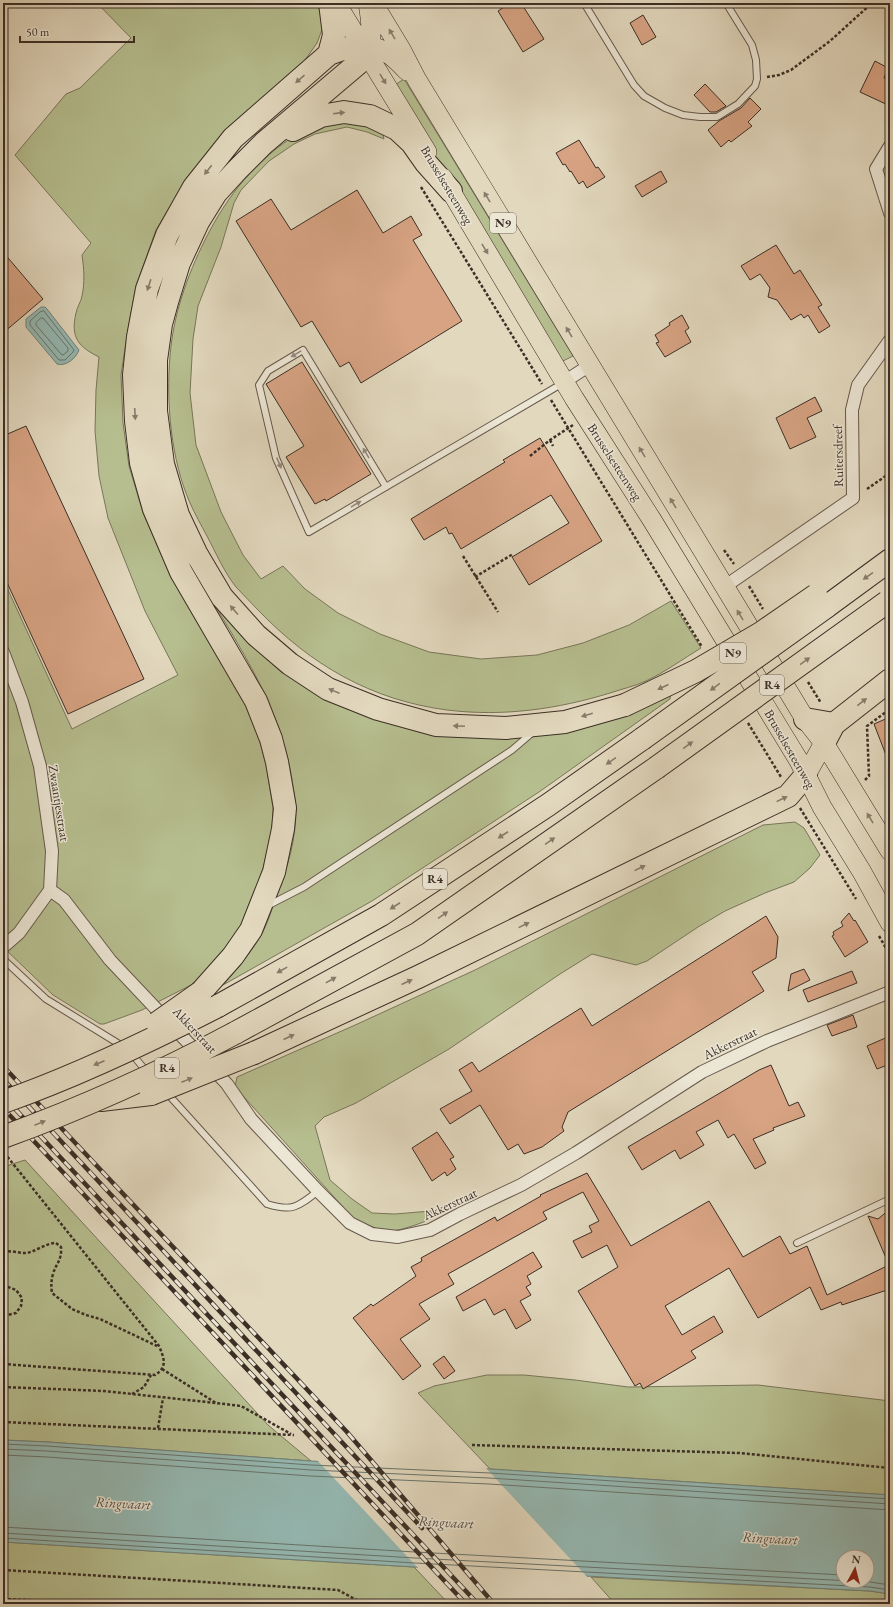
<svg xmlns="http://www.w3.org/2000/svg" width="893" height="1607" viewBox="0 0 893 1607" font-family="'EB Garamond',serif">
<style>
.green{fill:#b6be8f;stroke:#79765a}
.water{fill:#95b9b3;stroke:#71827b;fill-rule:evenodd}
.pier{fill:#e2d8be}
.lines{fill:none;stroke-linecap:round;stroke-linejoin:round}
.shore{stroke:#68746c;stroke-width:1}
.building{fill:#d7a383;stroke:#3c2f26}
.lane-casing{stroke:#66594c;stroke-width:8}
.street-casing{stroke:#66594c;stroke-width:14}
.primary-casing{stroke:#3c2f26;stroke-width:20}
.highway-casing{stroke:#3c2f26;stroke-width:24}
.path{stroke:#3c2f26;stroke-width:2.5;stroke-dasharray:3 2;stroke-linecap:butt}
.lane{stroke:#ece6d5;stroke-width:6}
.street{stroke:#ece6d5;stroke-width:12}
.primary{stroke:#e2d8be;stroke-width:19}
.highway{stroke:#e2d8be;stroke-width:22}
.rail-casing{stroke:#3c2f26;stroke-width:4.5}
.rail{stroke:#ece6d5;stroke-width:3;stroke-dasharray:9;stroke-linecap:butt}
.highway-bridge-casing{stroke:#3c2f26;stroke-width:24;stroke-linecap:butt}
.highway-bridge{stroke:#e2d8be;stroke-width:22}
.oneway{fill:#877b6a}
.oneway2{fill:#948a7e}
.labels{text-anchor:middle;dominant-baseline:central;stroke-width:3;stroke-linejoin:round;paint-order:stroke}
.shield{fill:#ece6d5;stroke:#71665a;stroke-width:1}
.shield-label{font-size:12px;font-weight:bold;fill:#3c2f26}
.street-label{font-size:13px;fill:#3c2f26;stroke:#ece6d5}
.water-label{font-size:14px;font-style:italic;fill:#4e4b42;stroke:#ece6d5}
</style>
<rect width="100%" height="100%" fill="#e2d8be"/>
<filter id="stains"><feTurbulence type="fractalNoise" baseFrequency=".005" numOctaves="4"/><feColorMatrix values="0 0 0 0 .2 0 0 0 0 .09 0 0 0 0 .02 0 0 0 .5 -.17"/></filter>
<radialGradient id="worn" r=".72"><stop offset=".6" stop-color="#630" stop-opacity="0"/><stop offset="1" stop-color="#630" stop-opacity=".3"/></radialGradient>
<path class="green" d="M97,3H315L321,12L323,27L317,43L305,60L225,130L185,181L156,230L136,286L127,335L121,375L123,423L129,466L143,513L171,577L246,706L260,742L266,765L273,808L272,828L263,869L249,905L241,925L224,950L193,984L142,1010L104,1024H100L53,995L3,947V579L72,729L178,675L145,611L108,518L99,476L95,431L96,390L99,357C79,347 70,338 76,313C77,307 81,302 82,296C85,282 84,269 82,255L91,243L15,155L66,94L80,88L131,38Z
M404,79L573,356L561,362L394,88L395,85Z
M328,121H360L382,131L384,139L367,132L347,127L315,134L294,144L269,161L241,190L234,203L221,247L198,306L193,339L190,393L196,445L221,512L243,555L261,579L283,566L305,589L338,613L380,634L429,652L481,659L537,655L583,643L629,625L671,601L701,648C683,659 665,672 646,681C635,686 622,689 610,693C558,709 503,717 447,710C371,700 311,665 258,610C251,602 243,595 236,587C224,572 216,553 207,536C201,525 195,514 190,503C171,460 166,403 170,356C173,316 187,276 205,240C227,196 256,159 299,133C307,128 318,125 328,121Z
M191,566L285,670L506,736L671,692L670,699L539,792L372,901L223,985C237,969 250,954 260,937C268,924 272,908 277,894C288,868 296,838 296,809C296,799 293,789 292,779C279,700 231,634 191,566Z
M795,822L804,828L820,855L810,868L794,882L765,893L725,911L698,927L647,961L636,965L592,954L560,974L449,1049L356,1103L324,1117L315,1126L330,1180L352,1199L372,1213L395,1214L431,1211L433,1218C422,1223 403,1230 391,1231C378,1231 364,1223 353,1218L235,1087L237,1077L353,1026L475,970L763,825Z
M25,1160L268,1425L311,1461L48,1442L3,1440V1167Z
M487,1375H524L575,1380L628,1387L758,1385L890,1401V1495L490,1469L418,1393L434,1386Z
M3,1542L414,1567L449,1604H3Z
M591,1577L870,1591L890,1594V1604H615Z"/>
<path class="water" d="M41,307H45L47,309L79,350C76,358 66,367 57,364L26,327V319Z
M3,1440L48,1442L311,1461L490,1469L890,1495V1594L870,1591L414,1567L3,1542ZM843,1557H867V1581H843Z"/>
<path class="pier" d="M316,1459L485,1467L589,1579L419,1569Z"/>
<g class="lines">
<path class="shore" d="M44,311L74,350L73,352L65,360H59L30,325V321L40,312Z
M41,318H43L68,348V351L63,355L61,354L36,325V323Z
M3,1444L47,1446L311,1465L490,1473L890,1499
M3,1449L47,1451L311,1470L489,1478L890,1504
M3,1455L47,1457L310,1476L489,1484L890,1510
M3,1527L415,1552L843,1575
M3,1533L415,1558L870,1582L890,1585
M3,1538L415,1563L870,1587L890,1590"/>
</g>
<path class="building" d="M501,3H521L544,39L523,52L498,11L504,7Z
M643,15L656,37L642,45L630,23Z
M875,61L888,68L884,78L890,82V106L860,92Z
M705,84L726,106L716,112H710L694,95Z
M750,98L761,109L748,122L752,126L731,142L729,140L721,147L708,130L719,121L741,108Z
M579,140L596,168L598,167L605,177L587,188L583,181L579,184L571,171L570,172L565,164L563,165L556,153Z
M661,171L667,182L642,197L635,186Z
M357,190L383,233L411,216L422,235L413,240L462,321L361,383L349,362L340,367L312,321L301,327L236,221L271,199L291,230Z
M776,245L794,274L800,270L822,305L818,307L830,326L819,333L808,315L804,318L801,314L791,320L777,300L768,297L770,288L760,274L750,280L741,266Z
M3,252L43,299L3,333Z
M682,315L689,328L685,331L691,342L665,357L656,343L659,342L655,335L670,325L669,323Z
M302,362L371,474L326,501L325,499L315,504L286,457L304,446L266,384Z
M815,397L822,411L807,418L816,437L790,449L776,418Z
M26,426L144,679L68,714L3,574V436Z
M540,438L602,541L529,585L512,557L569,523L551,495L461,549L452,533L449,534L446,527L424,540L411,519L505,462L503,460Z
M890,717V763H889L874,724Z
M849,913L854,921L855,920L868,942L845,957L832,936L834,935L833,932L843,926L841,922Z
M766,916L778,937L776,958L752,972L764,991L568,1112L562,1127L564,1131L542,1147L524,1154L518,1144L508,1150L480,1105L450,1124L440,1109L472,1091L459,1070L472,1062L479,1072L581,1008L592,1026Z
M804,969L810,980L788,991L791,974Z
M852,971L857,983L808,1002L803,990Z
M853,1015L857,1027L832,1036L827,1025Z
M890,1036V1064L877,1069L867,1046Z
M771,1065L789,1106L798,1102L805,1116L773,1128L774,1130L753,1139L766,1163L755,1169L734,1134L728,1138L718,1120L696,1132L704,1145L680,1159L675,1150L642,1170L628,1147L759,1070Z
M437,1132L454,1157L450,1159L456,1169L447,1176L445,1172L432,1181L412,1148Z
M587,1173L631,1246L709,1201L743,1257L780,1236L790,1254L807,1246L827,1295L889,1265L868,1216L878,1219L890,1209V1289L842,1305L841,1302L821,1310L810,1287L758,1318L729,1268L665,1306L682,1335L714,1316L723,1332L691,1351L696,1358L643,1389L640,1383L635,1386L578,1291L618,1267L607,1245L582,1258L573,1241L592,1232L589,1226L599,1221L583,1192L543,1212L547,1219L448,1274L454,1284L419,1304L430,1319L400,1339L421,1366L403,1380L353,1318L371,1304L373,1306L416,1276L411,1267L422,1261L421,1258L495,1217L497,1221L541,1196L540,1195Z
M533,1252L542,1267L527,1276L531,1284L526,1287L531,1295L520,1301L531,1320L516,1329L505,1309L494,1315L485,1299L463,1311L456,1297Z
M444,1356L455,1371L444,1379L433,1364Z"/>
<g class="lines">
<defs>
<path id="lane" d="M584,3L634,85L644,96L665,108L683,115L700,117H717L738,104L755,86L757,79L756,60L752,45L726,3
M386,487L303,350L268,371L259,385L276,458L309,532L563,383
M267,906L304,887L512,750L533,732
M3,959L46,999L124,1047
M131,1053L147,1072
M166,1092L267,1204C292,1212 298,1207 318,1191
M797,1243L890,1199"/>
<path id="street" d="M890,146L876,169L890,213
M564,382L590,365
M724,587L853,498L852,410L858,385L890,340
M3,652L22,702L40,766L52,851L50,890L19,933L3,947
M50,890L64,900L110,960L227,1084L251,1119L318,1191L350,1223L372,1234L398,1237L430,1230L460,1214L521,1185L576,1153L702,1072L767,1041L890,992"/>
<path id="primary" d="M336,3L427,152
M373,3L402,51L417,80L805,719L824,743L890,851
M363,45C382,46 394,57 407,71
M368,55C373,37 371,21 368,3
M443,178L574,398L652,520L799,761L822,807L862,872L890,923
M806,775L824,743"/>
<path id="highway" d="M329,54L334,35L330,3
M368,55L264,143L237,170L216,193L198,222L179,263L167,302L161,324L156,360V411L163,464L178,515L196,553L222,597L256,635L290,664L328,689L378,709L436,725L506,728L565,722L625,705
M293,130L321,116L344,112L370,116L397,129L412,143L426,163L451,191
M826,607L890,560
M805,719L834,724
M824,743L834,724L890,680
M201,992L233,956L251,930L274,872L283,829L285,808L277,762L271,739L256,701L181,572L154,509L141,463L136,421L134,375L138,337L147,289L167,235L194,187L233,138L329,54L343,49L363,45
M218,1006L381,915L548,805L642,739
M235,1033L417,934L656,768
M254,1053L418,977L788,796L806,775
M101,1100L151,1094"/>
</defs>
<use href="#lane" class="lane-casing"/>
<use href="#street" class="street-casing"/>
<use href="#primary" class="primary-casing"/>
<use href="#highway" class="highway-casing"/>
<path class="path" d="M767,77L779,75L791,70L830,41L872,3
M421,187L542,384
M551,400L702,647
M550,440L553,446
M530,456L550,440L573,425
M867,489L890,473
M724,550L734,564
M463,556L498,612
M475,577L513,554
M749,586L763,609
M808,682L821,703
M748,723L781,777
M865,780L869,776L867,726L890,709
M800,808L856,899
M879,936L890,955
M3,1252C11,1250 18,1253 25,1253C34,1253 45,1243 56,1243L61,1247C62,1261 56,1263 53,1274C51,1281 51,1286 52,1293L72,1309L86,1315L100,1319L157,1346
M3,1285L16,1290L22,1298L21,1306L16,1313L3,1316
M3,1364L155,1375C168,1367 164,1358 159,1346L6,1155
M162,1369L216,1403L241,1406L291,1434
M3,1387L104,1391L216,1403
M132,1394L144,1387L151,1375
M3,1422L294,1435
M158,1428L163,1398
M472,1445L739,1453L890,1468
M3,1570L338,1590L364,1604
M3,1599L109,1603L111,1604"/>
<use href="#lane" class="lane"/>
<use href="#street" class="street"/>
<use href="#primary" class="primary"/>
<use href="#highway" class="highway"/>
<defs>
<path id="rail" d="M3,1066L347,1432L494,1604
M3,1079L422,1528
M3,1096L478,1604
M3,1108L466,1604"/>
</defs>
<use href="#rail" class="rail-casing"/>
<use href="#rail" class="rail"/>
<defs>
<path id="highway-bridge" d="M625,705L696,671L761,633L816,595
M642,739L826,607
M656,768L887,602
M157,1023L201,992
M151,1094L254,1053
M3,1102C77,1076 148,1042 218,1006
M3,1137C83,1108 160,1073 235,1033"/>
</defs>
<use href="#highway-bridge" class="highway-bridge-casing"/>
<use href="#highway-bridge" class="highway-bridge"/>
</g>
<defs><path id="oneway-solid" d="M-6-.8H1V-3.2L6.5 0L1 3.2V.8H-6Z"/></defs>
<g class="oneway">
<use href="#oneway-solid" transform="translate(392 34) rotate(-121)"/>
<use href="#oneway-solid" transform="translate(300 79) rotate(139)"/>
<use href="#oneway-solid" transform="translate(383 79) rotate(59)"/>
<use href="#oneway-solid" transform="translate(339 113) rotate(-7)"/>
<use href="#oneway-solid" transform="translate(208 170) rotate(128)"/>
<use href="#oneway-solid" transform="translate(487 197) rotate(-121)"/>
<use href="#oneway-solid" transform="translate(485 249) rotate(59)"/>
<use href="#oneway-solid" transform="translate(149 285) rotate(108)"/>
<use href="#oneway-solid" transform="translate(569 332) rotate(-121)"/>
<use href="#oneway-solid" transform="translate(135 414) rotate(87)"/>
<use href="#oneway-solid" transform="translate(642 452) rotate(-121)"/>
<use href="#oneway-solid" transform="translate(673 503) rotate(-121)"/>
<use href="#oneway-solid" transform="translate(868 576) rotate(145)"/>
<use href="#oneway-solid" transform="translate(234 610) rotate(-131)"/>
<use href="#oneway-solid" transform="translate(740 615) rotate(-121)"/>
<use href="#oneway-solid" transform="translate(805 661) rotate(-36)"/>
<use href="#oneway-solid" transform="translate(663 687) rotate(155)"/>
<use href="#oneway-solid" transform="translate(715 687) rotate(144)"/>
<use href="#oneway-solid" transform="translate(334 691) rotate(-158)"/>
<use href="#oneway-solid" transform="translate(862 702) rotate(-38)"/>
<use href="#oneway-solid" transform="translate(587 715) rotate(164)"/>
<use href="#oneway-solid" transform="translate(459 726) rotate(-177)"/>
<use href="#oneway-solid" transform="translate(688 745) rotate(-36)"/>
<use href="#oneway-solid" transform="translate(611 761) rotate(145)"/>
<use href="#oneway-solid" transform="translate(782 799) rotate(-26)"/>
<use href="#oneway-solid" transform="translate(870 818) rotate(-121)"/>
<use href="#oneway-solid" transform="translate(503 835) rotate(147)"/>
<use href="#oneway-solid" transform="translate(550 841) rotate(-35)"/>
<use href="#oneway-solid" transform="translate(640 868) rotate(-26)"/>
<use href="#oneway-solid" transform="translate(395 906) rotate(147)"/>
<use href="#oneway-solid" transform="translate(443 915) rotate(-35)"/>
<use href="#oneway-solid" transform="translate(524 925) rotate(-26)"/>
<use href="#oneway-solid" transform="translate(282 970) rotate(151)"/>
<use href="#oneway-solid" transform="translate(331 980) rotate(-29)"/>
<use href="#oneway-solid" transform="translate(407 982) rotate(-25)"/>
<use href="#oneway-solid" transform="translate(289 1037) rotate(-25)"/>
<use href="#oneway-solid" transform="translate(99 1063) rotate(157)"/>
<use href="#oneway-solid" transform="translate(187 1080) rotate(-22)"/>
<use href="#oneway-solid" transform="translate(40 1123) rotate(-22)"/>
</g>
<g class="oneway2">
<use href="#oneway-solid" transform="translate(296 354) rotate(149)"/>
<use href="#oneway-solid" transform="translate(366 453) rotate(-121)"/>
<use href="#oneway-solid" transform="translate(279 463) rotate(67)"/>
<use href="#oneway-solid" transform="translate(356 504) rotate(-31)"/>
</g>
<g class="labels">
<g class="shield">
<rect x="490" y="213" width="26" height="20" rx="3"/>
<rect x="720" y="643" width="26" height="20" rx="3"/>
<rect x="760" y="675" width="24" height="20" rx="3"/>
<rect x="423" y="869" width="24" height="20" rx="3"/>
<rect x="155" y="1058" width="24" height="20" rx="3"/>
</g>
<g class="shield-label">
<text x="503" y="223">N9</text>
<text x="733" y="653">N9</text>
<text x="772" y="685">R4</text>
<text x="435" y="879">R4</text>
<text x="167" y="1068">R4</text>
</g>
<g class="street-label">
<text transform="translate(447 185) rotate(59)">Brusselsesteenweg</text>
<text transform="translate(838 456) rotate(-91)">Ruitersdreef</text>
<text transform="translate(615 462) rotate(57)">Brusselsesteenweg</text>
<text transform="translate(790 749) rotate(60)">Brusselsesteenweg</text>
<text transform="translate(59 803) rotate(81)">Zwaantjesstraat</text>
<text transform="translate(195 1030) rotate(47)">Akkerstraat</text>
<text transform="translate(730 1043) rotate(-26)">Akkerstraat</text>
<text transform="translate(450 1204) rotate(-25)">Akkerstraat</text>
</g>
<g class="water-label">
<text transform="translate(123 1503) rotate(3)">Ringvaart</text>
<text transform="translate(446 1522) rotate(3)">Ringvaart</text>
<text transform="translate(770 1538) rotate(3)">Ringvaart</text>
</g>
</g>
<rect width="893" height="1607" fill="none" stroke="#e2d8be" stroke-width="16"/>
<rect x="4" y="4" width="885" height="1599" fill="none" stroke="#3c2f26" stroke-width="2"/>
<rect x="8" y="8" width="877" height="1591" fill="none" stroke="#3c2f26"/>
<g transform="translate(855 1569) rotate(7)"><circle r="19" fill="#ece6d5" stroke="#a69d8f"/>
<path d="M0-3L7 15L0 10L-7 15Z" fill="#8f2418"/>
<text y="-6" font-size="11" font-weight="bold" text-anchor="middle" fill="#3c2f26">N</text>
</g>
<path d="M20 36v6h114v-6" fill="none" stroke="#3c2f26" stroke-width="2"/>
<text x="26" y="36" font-size="12" fill="#3c2f26" stroke="#ece6d5" stroke-width="3" paint-order="stroke">50 m</text>
<rect width="100%" height="100%" filter="url(#stains)"/>
<rect width="100%" height="100%" fill="url(#worn)"/>
</svg>
